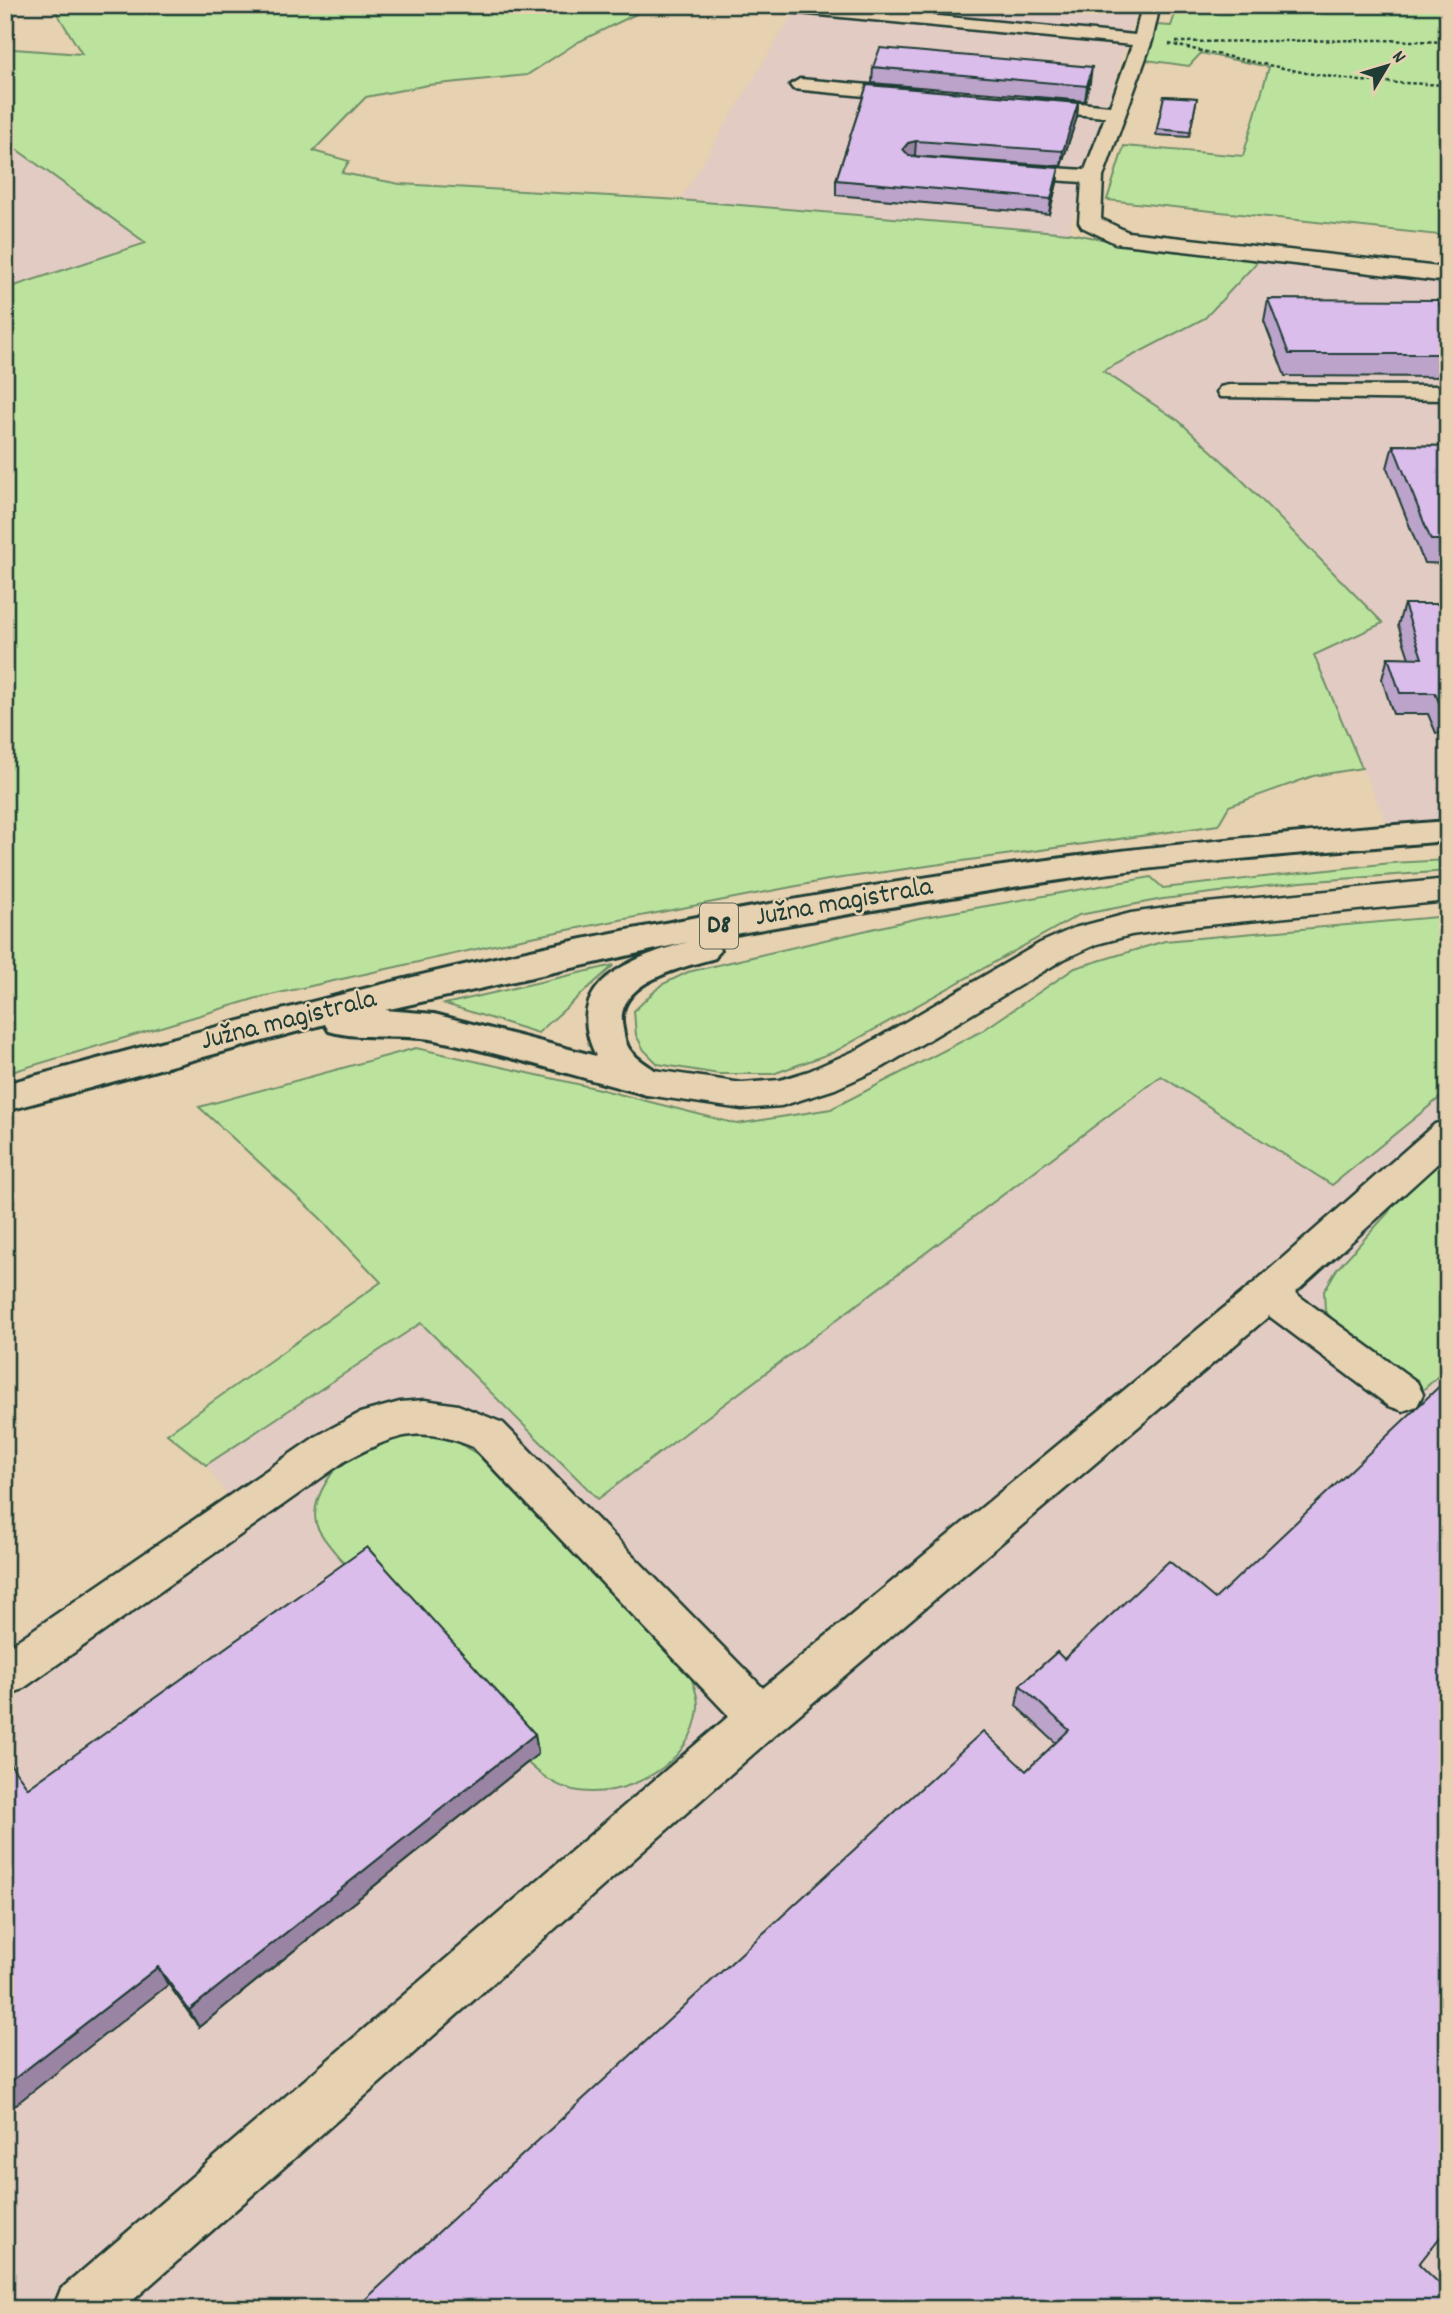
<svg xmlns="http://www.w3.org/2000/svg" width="1453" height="2314" viewBox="0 0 1453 2314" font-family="Dekko,sans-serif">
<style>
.built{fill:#e2cbc2}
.green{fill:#bce39e;stroke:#6e9069;stroke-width:2}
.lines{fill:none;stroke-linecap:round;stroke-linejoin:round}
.minor-casing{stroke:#1f3d34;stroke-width:5}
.major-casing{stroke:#1f3d34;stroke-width:6}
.path{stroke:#1f3d34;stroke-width:2.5;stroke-dasharray:3.5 2.5;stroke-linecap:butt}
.minor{fill:#e6d1b0;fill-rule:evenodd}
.major{fill:#e6d1b0;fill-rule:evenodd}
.wall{fill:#bba3ca;stroke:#1f3d34;stroke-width:2}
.shaded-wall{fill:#9984a4;stroke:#1f3d34;stroke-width:2}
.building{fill:#dabdeb;stroke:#1f3d34;stroke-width:2}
.labels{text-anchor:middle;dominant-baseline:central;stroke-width:5;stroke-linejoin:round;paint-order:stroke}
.shield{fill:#e6d1b0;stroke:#5b6959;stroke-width:2}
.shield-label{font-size:26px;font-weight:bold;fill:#1f3d34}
.street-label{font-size:28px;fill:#1f3d34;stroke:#e6d1b0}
</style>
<rect width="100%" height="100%" fill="#e6d1b0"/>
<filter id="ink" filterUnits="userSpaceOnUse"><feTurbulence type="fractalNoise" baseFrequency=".0143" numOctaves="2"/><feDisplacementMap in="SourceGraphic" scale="14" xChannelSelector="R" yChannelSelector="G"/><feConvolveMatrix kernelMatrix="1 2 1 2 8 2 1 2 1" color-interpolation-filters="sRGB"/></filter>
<g filter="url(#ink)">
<path class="built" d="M798,5H1138L1069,233L680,200Z
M5,141L36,164L147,243L5,289Z
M1260,259L1448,282V823L1387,825L1314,655L1383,622L1230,468L1179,421L1102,370L1204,318Z
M1161,1075L1332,1185L1448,1091V2309H5V1644L228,1497L206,1465L421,1323L599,1499Z"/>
<path class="green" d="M52,5H636V14L578,42L527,75L428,85L366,97L313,151L349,161L342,173L400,184L680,200L1069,233L1144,247L1260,259L1205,318L1103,371L1179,421L1230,468L1383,623L1314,655L1362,768L1313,776L1229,806L1218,825L828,880L521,939L257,998L5,1074V289L146,243L5,141V42L14,49L82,54Z
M1178,5H1448V236L1107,200L1124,146L1243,156L1269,67L1201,53L1189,66L1146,60L1156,25L1171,26Z
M1448,860V871L1301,882L1163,899L1079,915L834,1052L773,1074H719L658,1064L644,1050L636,1035L634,1011L661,985L688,972L919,918L1151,877L1163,888L1391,863Z
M1448,916V1091L1332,1185L1161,1076L598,1499L421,1323L206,1465L167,1434L381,1282L319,1217L199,1107L416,1048L595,1088L737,1124L831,1109L982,1031L1075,968L1165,941Z
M614,965L538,1033L445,1004Z
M1448,1154V1367L1423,1390L1349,1337L1325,1311L1324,1291L1337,1269L1388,1213L1400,1194Z
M415,1432L449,1437L477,1454L691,1677C694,1686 699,1698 698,1708C694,1764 624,1801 573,1790C555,1786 541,1775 528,1763L538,1754L359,1580C348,1567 319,1537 316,1523C310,1498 337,1461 357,1449C373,1440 397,1437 415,1432Z"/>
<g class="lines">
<defs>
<path id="minor" d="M826,5L1135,35L1142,5H1160L1152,41L1103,177L1101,219L1128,232L1448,268V282L1115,243L1082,227L1079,222L1082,182L1007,177L1000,175L997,171L1000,167L1007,165L1085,170L1105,117L1030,110L1020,104L1030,98L1110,106L1132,45L778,11L769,6Z
M800,79L916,89L926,95L916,101L793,89L790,85Z
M1229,385L1448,386V400L1220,397L1217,392L1220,387Z
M1448,879V901L1187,927L1131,935L1097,944L1064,959L883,1067L835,1089L781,1106L742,1109L647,1095L634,1091L629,1082L634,1073L647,1069L742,1083L780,1080L809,1071L859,1049L1040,943L1074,928L1131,913L1187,905Z
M1448,1120V1154L1295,1293L1417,1382L1423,1394L1417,1406L1403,1411L1389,1406L1269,1316L777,1733L123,2309H53L61,2289L729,1716L473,1447C420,1424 393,1435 345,1461L21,1690L5,1696V1649L315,1437L360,1413L400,1402L425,1400L458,1405L503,1423L763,1688L1254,1283L1435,1124Z"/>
<path id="major" d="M1448,821V841C1328,851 1208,860 1088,876C960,894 833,917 706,939L715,942L720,950L715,958C681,968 612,982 623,1029C624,1036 626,1045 630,1050C640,1064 657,1067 666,1082L660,1091L647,1095C577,1077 506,1054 435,1040C401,1033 363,1041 329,1031L325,1024L5,1111V1084C223,1025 442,964 665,923C807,897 951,871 1095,854C1212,840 1330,830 1448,821ZM688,942C631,958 560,983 596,1056L434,1014L385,1010Z"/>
</defs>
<use href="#minor" class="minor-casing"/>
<use href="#major" class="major-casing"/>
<path class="path" d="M1176,42L1380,40L1448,42
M1169,44L1306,73L1360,81L1448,85"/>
<use href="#minor" class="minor"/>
<use href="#major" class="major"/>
</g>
<path class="wall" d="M873,67L1090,82L1085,101L872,83Z
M867,85L1078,103L1077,117L1061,166L913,156L1059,168L1057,183L1049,214L836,195V180Z
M1164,96L1197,98L1189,137L1156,135Z
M1268,299L1448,321V377L1285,376L1264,321Z
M1393,445L1448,446V564L1424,563L1387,468Z
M1404,604H1448V733H1436L1428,714H1393L1382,679L1388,657L1409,658L1398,625Z
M1057,1652L1419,2264L1448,2309L1026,1771L1056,1743L1016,1706L1020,1685Z
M535,1734L538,1754L199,2027L28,1788Z"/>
<path class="shaded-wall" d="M1092,67L1090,82L1085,101L1087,86Z
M1078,103L1077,117L1061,166L1063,151Z
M916,141L915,155L907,157L903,149L908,143Z
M1059,168L1057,183L1049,214L1051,199Z
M535,1734L538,1754L199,2027L189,2010Z
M158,1967L168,1985L5,2113V2086Z"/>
<path class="building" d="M880,48L1092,67L1087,86L873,67Z
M867,85L1078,103L1063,151L916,141L908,143L903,149L909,156L1059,168L1051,199L836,180Z
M1164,96L1197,98L1190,132L1157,129Z
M1268,299L1437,300L1448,321V354H1289Z
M1393,445L1448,446V540H1431Z
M1404,604H1448V711H1443L1435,693H1400L1388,657L1422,658Z
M1448,1378V2227L1419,2264L1448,2292V2309H355L983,1731L1026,1771L1069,1730L1020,1685L1057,1652L1064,1659L1169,1561L1215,1599Z
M367,1547L535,1734L189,2010L158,1967L5,2086V1757L28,1788Z"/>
</g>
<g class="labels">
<rect class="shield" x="700" y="903.5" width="38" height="45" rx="5"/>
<g class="shield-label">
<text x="719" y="926">D8</text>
</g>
<g class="street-label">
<text transform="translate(844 904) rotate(-10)">Južna magistrala</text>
<text transform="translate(289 1022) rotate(-14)">Južna magistrala</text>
</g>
</g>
<rect width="1453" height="2314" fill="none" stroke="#e6d1b0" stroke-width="28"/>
<rect x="14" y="14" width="1425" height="2286" fill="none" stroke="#1f3d34" stroke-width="2.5" filter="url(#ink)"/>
<g transform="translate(1387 66) rotate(52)" stroke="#e6d1b0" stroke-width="5" paint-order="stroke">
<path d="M0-5L12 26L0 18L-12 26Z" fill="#1f3d34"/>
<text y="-10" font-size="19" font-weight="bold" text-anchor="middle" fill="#1f3d34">N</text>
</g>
</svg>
